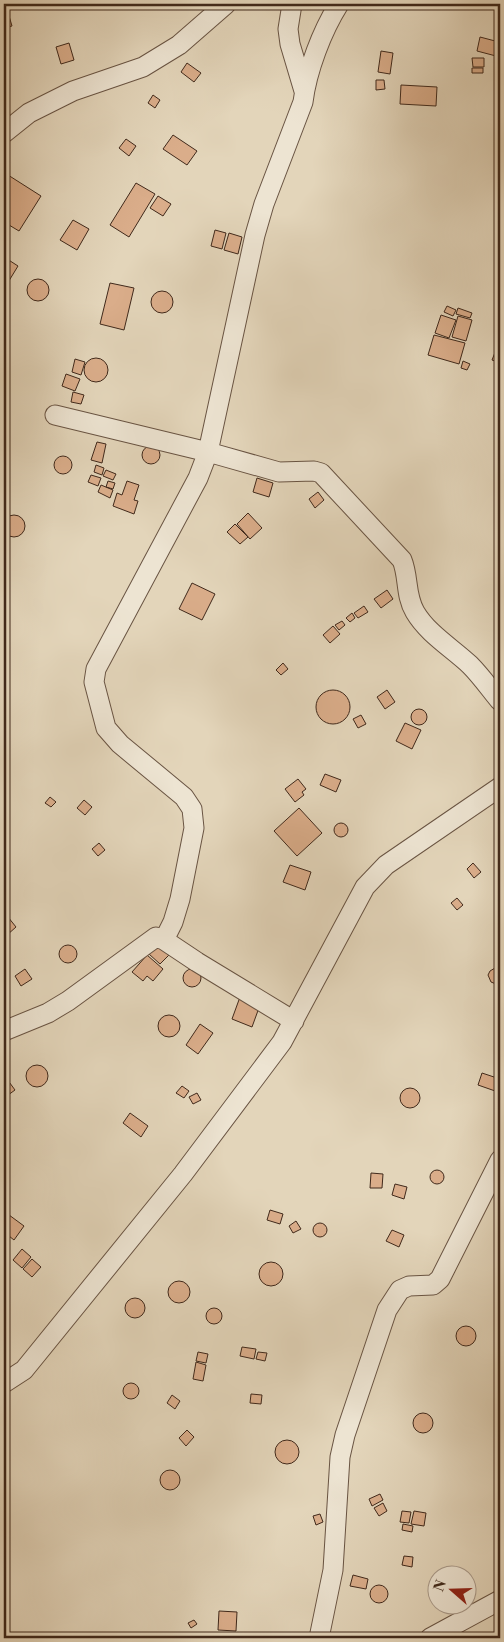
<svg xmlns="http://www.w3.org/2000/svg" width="504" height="1642" viewBox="0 0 504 1642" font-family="'Libre Bodoni',serif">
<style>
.building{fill:#daad8a;stroke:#40291b}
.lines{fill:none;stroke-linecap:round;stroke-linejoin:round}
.minor-casing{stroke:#695443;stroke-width:21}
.minor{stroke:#ede4d2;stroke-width:19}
</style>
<rect width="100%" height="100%" fill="#e3d5ba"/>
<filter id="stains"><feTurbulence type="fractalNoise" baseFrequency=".004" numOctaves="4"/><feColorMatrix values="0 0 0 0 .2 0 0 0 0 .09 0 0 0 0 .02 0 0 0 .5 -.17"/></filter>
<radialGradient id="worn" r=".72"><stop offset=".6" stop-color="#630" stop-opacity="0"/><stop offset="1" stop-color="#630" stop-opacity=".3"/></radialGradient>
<path class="building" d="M9,16L12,26L4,28V17Z
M480,37L499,42L496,56L477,51Z
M69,43L74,60L61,64L56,47Z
M381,51L393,53L390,74L378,72Z
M472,58H484V67H473Z
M187,63L201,73L194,82L181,72Z
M472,68H483V73H472Z
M376,80H384L385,89L376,90Z
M401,85L437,87L436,106L400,104Z
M153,95L160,100L155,108L148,103Z
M173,135L197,151L187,165L163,149Z
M126,139L136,146L129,156L119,148Z
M8,175L41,196L19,231L4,222V181Z
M136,183L155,194L129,237L110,225Z
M158,196L171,204L163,216L150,208Z
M73,220L89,229L77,250L60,240Z
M215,230L226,233L222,249L211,246Z
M229,233L242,237L238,254L224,250Z
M4,257L18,266L7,284L4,282Z
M27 290a11 11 0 1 1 22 0a11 11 0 1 1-22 0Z
M110,283L134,288L124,330L100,324Z
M151 302a11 11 0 1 1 22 0a11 11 0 1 1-22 0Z
M447,306L456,310L453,316L444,312Z
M458,308L472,313L470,318L456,314Z
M441,315L456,320L449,338L435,333Z
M458,316L472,320L466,341L452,337Z
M434,335L465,343L459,364L428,355Z
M498,345L500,346V363L492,360Z
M84 370a12 12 0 1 1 24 0a12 12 0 1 1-24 0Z
M75,359L85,362L81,375L72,372Z
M463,361L470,364L467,370L461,368Z
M66,374L80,379L75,391L62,386Z
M73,392L84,395L81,404L71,402Z
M4,429L7,435L4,443Z
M97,442L106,444L102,463L91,460Z
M142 455a9 9 0 1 1 18 0a9 9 0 1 1-18 0Z
M54 465a9 9 0 1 1 18 0a9 9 0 1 1-18 0Z
M96,465L104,468L102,475L94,472Z
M106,470L116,474L113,480L103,476Z
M91,475L101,478L98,486L88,482Z
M257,478L273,483L269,497L253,492Z
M108,481L115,483L113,489L106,487Z
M127,481L139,485L134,500L138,501L134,514L113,506L117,493L122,495Z
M101,485L113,490L110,498L98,492Z
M318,492L324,500L315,508L309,499Z
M248,513L262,528L250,539L237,524Z
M3 526a11 11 0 1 1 22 0a11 11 0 1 1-22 0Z
M235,524L248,537L240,544L227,532Z
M192,583L215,594L202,620L179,609Z
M387,590L393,599L381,608L374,599Z
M364,606L368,612L358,618L354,613Z
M352,613L355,618L350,622L346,618Z
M342,621L345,625L339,630L335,625Z
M333,626L340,634L330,643L323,635Z
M283,663L288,669L281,675L276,670Z
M316 707a17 17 0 1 1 34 0a17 17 0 1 1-34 0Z
M387,690L395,702L385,709L377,697Z
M411 717a8 8 0 1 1 16 0a8 8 0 1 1-16 0Z
M361,715L366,724L358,728L353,719Z
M405,723L421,730L412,749L396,741Z
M325,774L341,780L336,792L320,785Z
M298,779L306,789L302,792L304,795L295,802L285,789Z
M50,797L56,802L51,807L45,803Z
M84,800L92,807L85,815L77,808Z
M299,808L322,833L297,856L274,831Z
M334 830a7 7 0 1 1 14 0a7 7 0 1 1-14 0Z
M99,843L105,850L98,856L92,849Z
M473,863L481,872L474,878L467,869Z
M290,865L311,872L305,890L283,882Z
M457,898L463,905L457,910L451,903Z
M8,917L16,927L7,935L4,932V921Z
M157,945L169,955L160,964L149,954Z
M59 954a9 9 0 1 1 18 0a9 9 0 1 1-18 0Z
M147,955L163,969L153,981L147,976L143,981L132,972Z
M495,968L500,970V982L496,984L491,982L488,975L490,971Z
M183 978a9 9 0 1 1 18 0a9 9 0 1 1-18 0Z
M25,969L32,979L21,986L15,976Z
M240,997L260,1005L252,1027L232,1019Z
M158 1026a11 11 0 1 1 22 0a11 11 0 1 1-22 0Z
M200,1024L213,1033L198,1054L186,1045Z
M26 1076a11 11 0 1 1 22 0a11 11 0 1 1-22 0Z
M482,1073L500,1079L498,1092L478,1085Z
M4,1075L15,1090L4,1098Z
M182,1086L189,1091L184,1098L176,1093Z
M400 1098a10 10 0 1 1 20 0a10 10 0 1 1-20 0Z
M197,1093L201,1100L193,1104L189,1097Z
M130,1113L148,1126L141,1137L123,1123Z
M430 1177a7 7 0 1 1 14 0a7 7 0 1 1-14 0Z
M371,1173L383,1174L382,1188H370Z
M395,1184L407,1187L404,1199L392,1195Z
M270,1210L283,1214L280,1224L267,1220Z
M5,1212L24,1226L14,1240L4,1232V1214Z
M296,1221L301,1229L293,1233L289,1226Z
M313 1230a7 7 0 1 1 14 0a7 7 0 1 1-14 0Z
M392,1230L404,1235L399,1247L386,1241Z
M22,1249L31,1257L22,1268L13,1260Z
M32,1259L41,1267L32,1277L23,1269Z
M259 1274a12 12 0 1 1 24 0a12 12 0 1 1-24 0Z
M168 1292a11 11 0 1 1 22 0a11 11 0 1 1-22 0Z
M125 1308a10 10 0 1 1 20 0a10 10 0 1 1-20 0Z
M206 1316a8 8 0 1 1 16 0a8 8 0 1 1-16 0Z
M456 1336a10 10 0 1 1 20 0a10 10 0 1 1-20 0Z
M242,1347L256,1349L254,1359L240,1356Z
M198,1352L208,1354L206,1363L196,1361Z
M258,1352L267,1353L265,1361L256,1359Z
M196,1362L206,1365L203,1381L193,1379Z
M123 1391a8 8 0 1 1 16 0a8 8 0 1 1-16 0Z
M251,1394L262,1395L261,1404L250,1403Z
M172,1395L180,1401L175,1409L167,1403Z
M413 1423a10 10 0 1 1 20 0a10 10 0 1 1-20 0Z
M187,1430L194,1437L186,1446L179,1438Z
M275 1452a12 12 0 1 1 24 0a12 12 0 1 1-24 0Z
M160 1480a10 10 0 1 1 20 0a10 10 0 1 1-20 0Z
M380,1494L383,1500L372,1506L369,1499Z
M383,1503L387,1511L379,1516L374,1508Z
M402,1511L411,1512L409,1523L400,1522Z
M414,1511L426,1513L424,1526L411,1524Z
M320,1514L323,1522L316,1525L313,1516Z
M403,1524L413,1526L412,1532L402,1530Z
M404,1556L413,1557L412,1567L402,1565Z
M353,1575L368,1579L366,1589L350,1586Z
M370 1594a9 9 0 1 1 18 0a9 9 0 1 1-18 0Z
M219,1611L237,1612L236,1631L218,1630Z
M194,1620L197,1624L191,1628L188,1623Z
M259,1633H265L270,1638H254Z
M86,1635H108V1638H86Z"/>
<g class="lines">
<defs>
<path id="minor" d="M292,4L288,29L290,44L304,91
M4,133L29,113L73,91L143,67L179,45L226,4
M55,415L208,452L279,472L314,471L321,473L402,560C409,577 405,595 415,612C428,634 452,648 470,665C481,676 490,689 500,701
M164,940L173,922L180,899L194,828L192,809L184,797L120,744L106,728L94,682L96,669L198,478L208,452L255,235L264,204L303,102C307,70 322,31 339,4
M4,1031L48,1013L68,1001L156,937L164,940L197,962L294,1021
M4,1383L24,1370L183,1174L282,1042L365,887L386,865L500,787
M319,1638L333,1570L340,1457L345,1435L387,1310L400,1290L409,1286L433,1285L440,1279L500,1160
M430,1638L500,1600"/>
</defs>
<use href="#minor" class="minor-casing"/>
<use href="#minor" class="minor"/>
</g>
<rect width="504" height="1642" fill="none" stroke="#e3d5ba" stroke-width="20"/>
<rect x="5" y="5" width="494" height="1632" fill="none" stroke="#40291b" stroke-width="2.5"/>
<rect x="10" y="10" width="484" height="1622" fill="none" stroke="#40291b"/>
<g transform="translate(452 1590) rotate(290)"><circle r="24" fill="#ede4d2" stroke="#a89989"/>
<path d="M0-4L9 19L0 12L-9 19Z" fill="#8f2418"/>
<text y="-8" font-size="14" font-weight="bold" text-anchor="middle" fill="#40291b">N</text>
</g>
<rect width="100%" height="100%" filter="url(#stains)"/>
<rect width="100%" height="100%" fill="url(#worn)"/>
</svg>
